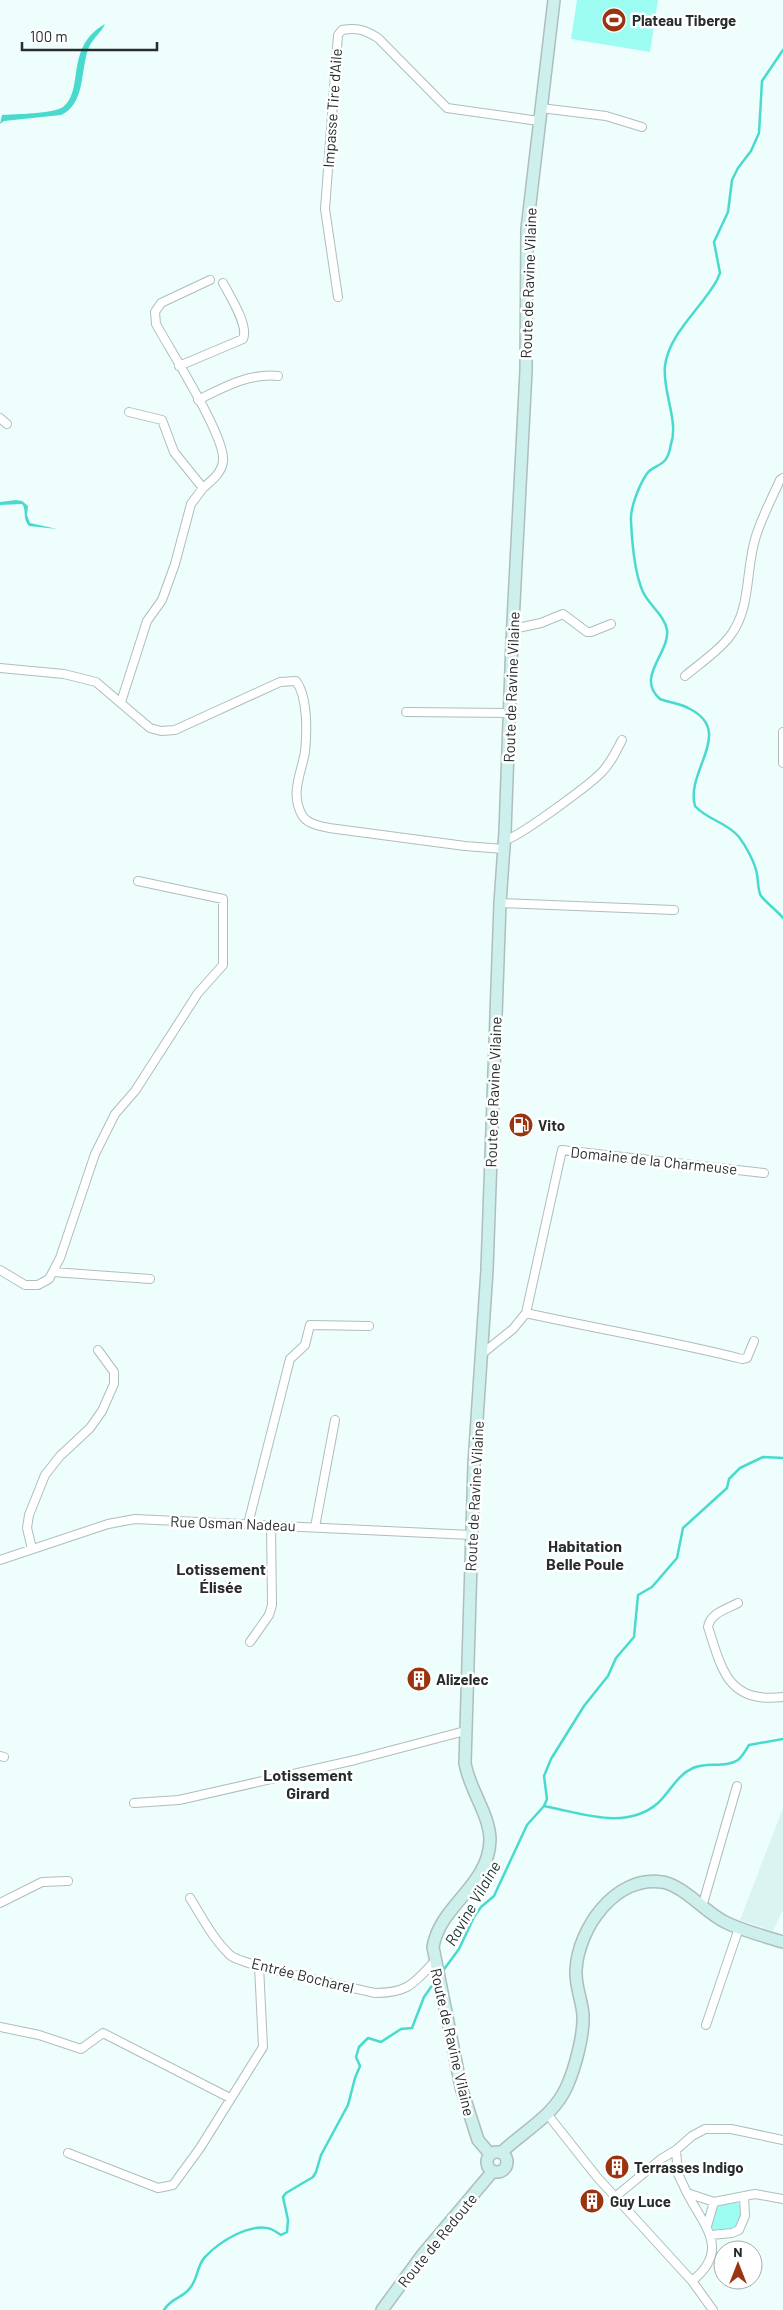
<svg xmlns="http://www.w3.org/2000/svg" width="783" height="2310" viewBox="0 0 783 2310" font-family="Barlow,sans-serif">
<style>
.built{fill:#daf4f1}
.green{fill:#9efdf3}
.water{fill:#49dace}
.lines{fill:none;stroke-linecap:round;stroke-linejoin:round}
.stream{stroke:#49dace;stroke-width:2.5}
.street-casing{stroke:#adbebc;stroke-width:10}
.secondary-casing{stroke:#adbebc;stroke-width:14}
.street{stroke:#fff;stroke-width:8}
.secondary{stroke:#cdf0ec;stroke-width:11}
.labels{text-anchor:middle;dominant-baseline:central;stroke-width:5;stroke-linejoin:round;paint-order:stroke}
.poi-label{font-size:15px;font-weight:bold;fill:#272d2d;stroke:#fff;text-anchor:start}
.street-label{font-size:15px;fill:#272d2d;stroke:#fff}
.neighbourhood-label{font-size:16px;font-weight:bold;fill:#272d2d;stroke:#fff}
.water-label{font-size:16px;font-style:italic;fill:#203836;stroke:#fff}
</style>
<rect width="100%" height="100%" fill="#edfefc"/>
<path class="built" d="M783,1808V1910L773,1931L740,1920Z"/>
<path class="green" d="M577,0H658L650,52L571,39Z
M734,2201L741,2205L742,2212L737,2227C728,2231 722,2233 713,2230L711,2225L718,2206Z"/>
<path class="water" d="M105,24C101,33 93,38 89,47C80,69 86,104 61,115L4,121L0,124L2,115C15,114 53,114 63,107C85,90 64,47 105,24Z
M16,500L22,501L28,506L27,515L30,523L57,529L29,526C22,519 27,510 22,504L0,505V502Z"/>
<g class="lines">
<path class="stream" d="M783,50L762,81L759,133L751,151L738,168L732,180L728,212L714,242L720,273L717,280C702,308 669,333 665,366C662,391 679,421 671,444C670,449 669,455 666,459C662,466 650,467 646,475C639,486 630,508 631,521C632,543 634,572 643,592C649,605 665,616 667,630C670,653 635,677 660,699C670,703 680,703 690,709C735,732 685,771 695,806C707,820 727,822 739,837C746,846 755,863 757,874C758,881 758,888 760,894C762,900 777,910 783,918
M544,1806C581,1813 626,1831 658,1803C670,1792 677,1775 693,1768C706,1762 726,1768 738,1760C742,1757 746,1750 749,1745L783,1739
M442,1972L459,1949L474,1917L481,1907L494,1896L527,1825L544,1806L547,1799L544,1776L551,1759L584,1706L608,1676L616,1658L634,1637L638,1595L652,1587L677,1558L683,1528L727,1488L729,1479L740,1468L763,1457L783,1458
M164,2310C171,2298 183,2298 190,2288C198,2279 197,2265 205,2257C219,2242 250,2222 271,2229C273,2230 278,2233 281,2235L287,2232L288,2220L283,2197L286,2193L313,2177L316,2172L321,2155L348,2105L355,2078L360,2066L356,2057L359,2047L368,2038L381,2042L401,2029L412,2028L424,1997L436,1980"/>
<defs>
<path id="street" d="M541,108L606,116L642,127
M338,297L325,209L338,35L342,30C357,27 365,30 378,38L447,108L539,121
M179,366L243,339C249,326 230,296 223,283
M198,400C224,387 249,373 278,376
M0,418L7,424
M203,488C211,481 222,473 223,461C226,437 170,350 156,324L155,312L161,303L210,280
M513,629L541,623L563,614L587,632H591L611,624
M0,668L64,674L96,682L150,728L161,731L175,730L280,682L296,681C308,697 307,733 305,752C301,774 290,794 302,815C307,824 320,826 329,828L465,846L504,849
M685,676C699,664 719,651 730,636C752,607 745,569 756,536C762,517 772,498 780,480L783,478
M121,702L147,621L162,600L175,564L191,504L203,488L174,452L162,420L129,412
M406,712L509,713
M783,732V763
M505,840C518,838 589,785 601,773C610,764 616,752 622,740
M500,903L674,910
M0,1270L25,1285H38L49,1279L60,1258L95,1154L115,1114L135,1091L198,993L223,965V899L138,881
M53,1272L150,1279
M526,1313C598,1329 671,1341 742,1359L747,1358L754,1341
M483,1353L513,1329L526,1313L562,1150L764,1173
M248,1524L290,1359L305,1345L310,1325L369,1326
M315,1527L335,1420
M32,1549L27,1528L29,1515L45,1475L60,1456L90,1428L102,1411L114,1384V1372L98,1350
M0,1560L108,1524L135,1519L471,1535
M738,1603C727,1609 710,1613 708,1627C722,1670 728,1704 783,1697
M250,1642L269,1615L272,1605L271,1525
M0,1756L4,1757
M134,1803L179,1800L355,1760L465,1731
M190,1898C202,1917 213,1939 230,1955C242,1966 351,1987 375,1993C408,1993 413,1984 435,1961
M0,1903L42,1882L68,1881
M702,1907L737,1786
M706,2025L739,1928
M0,2027L39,2035L81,2049L103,2033L230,2098
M548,2115L597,2177L692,2281L713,2310
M676,2150L678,2174L687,2193L714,2202L755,2194L783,2199
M68,2153L158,2188L173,2185L200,2148L263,2047L259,1966
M687,2193C704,2226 731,2250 692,2281
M615,2197L661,2159L676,2150L692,2136L705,2129H731L783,2140
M707,2226L714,2202
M711,2235L732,2233L739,2230L745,2216L744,2196"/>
<path id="secondary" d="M487 2162a10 10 0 1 1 20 0a10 10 0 1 1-20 0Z
M502,2152C525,2130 554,2116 567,2086C575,2068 584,2035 583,2015C582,2000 575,1986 576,1970C578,1929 615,1875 662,1882C683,1885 706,1913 725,1922C743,1931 764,1936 783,1942
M490,2154L478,2140L461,2087L433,1947C440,1905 489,1886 490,1840C490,1815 469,1789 465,1763L474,1464L487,1270L500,903L505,832L512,641L526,371L527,229L554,0
M382,2310L423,2254L493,2171"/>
</defs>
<use href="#street" class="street-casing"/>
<use href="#secondary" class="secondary-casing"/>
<use href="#street" class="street"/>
<use href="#secondary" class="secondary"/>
</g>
<defs>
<symbol id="stadium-disc" viewBox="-11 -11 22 22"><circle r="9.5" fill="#9a3310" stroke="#fff"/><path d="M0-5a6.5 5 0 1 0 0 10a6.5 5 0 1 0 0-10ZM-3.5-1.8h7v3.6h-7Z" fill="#fff"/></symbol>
<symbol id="fuel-disc" viewBox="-11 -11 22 22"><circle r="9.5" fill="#9a3310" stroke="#fff"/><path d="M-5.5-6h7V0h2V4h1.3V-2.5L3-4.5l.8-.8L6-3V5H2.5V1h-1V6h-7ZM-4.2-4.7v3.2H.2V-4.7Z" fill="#fff"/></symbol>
<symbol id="building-disc" viewBox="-11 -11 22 22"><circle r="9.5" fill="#9a3310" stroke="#fff"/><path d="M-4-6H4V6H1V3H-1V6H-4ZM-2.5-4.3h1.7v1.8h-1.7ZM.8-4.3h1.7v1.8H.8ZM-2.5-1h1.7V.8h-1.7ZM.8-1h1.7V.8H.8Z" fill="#fff"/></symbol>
</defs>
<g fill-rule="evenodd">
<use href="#stadium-disc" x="600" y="6" width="28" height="28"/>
<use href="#fuel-disc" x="507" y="1111" width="28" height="28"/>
<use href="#building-disc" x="405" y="1665" width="28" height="28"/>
<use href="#building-disc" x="603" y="2153" width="28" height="28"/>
<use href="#building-disc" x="578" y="2187" width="28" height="28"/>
</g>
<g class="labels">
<g class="poi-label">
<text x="632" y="20">Plateau Tiberge</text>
<text x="538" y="1125">Vito</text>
<text x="436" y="1679">Alizelec</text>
<text x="634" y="2167">Terrasses Indigo</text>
<text x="610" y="2201">Guy Luce</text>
</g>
<g class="street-label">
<text transform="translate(332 108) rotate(-86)">Impasse Tire d'Aile</text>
<text transform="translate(528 283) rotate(-88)">Route de Ravine Vilaine</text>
<text transform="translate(511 687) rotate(-88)">Route de Ravine Vilaine</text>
<text transform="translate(493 1092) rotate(-88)">Route de Ravine Vilaine</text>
<text transform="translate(654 1160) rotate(6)">Domaine de la Charmeuse</text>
<text transform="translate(474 1496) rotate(-87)">Route de Ravine Vilaine</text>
<text transform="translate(233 1523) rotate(2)">Rue Osman Nadeau</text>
<text transform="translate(303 1975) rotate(14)">Entrée Bocharel</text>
<text transform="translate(453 2042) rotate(77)">Route de Ravine Vilaine</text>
<text transform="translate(437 2240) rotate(-51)">Route de Redoute</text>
</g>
<g class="neighbourhood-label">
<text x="585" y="1545">Habitation<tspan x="585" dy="18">Belle Poule</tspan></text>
<text x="221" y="1568">Lotissement<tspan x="221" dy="18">Élisée</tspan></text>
<text x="308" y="1774">Lotissement<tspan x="308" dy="18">Girard</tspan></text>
</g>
<g class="water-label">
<text transform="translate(472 1903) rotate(-60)">Ravine Vilaine</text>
</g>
</g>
<g transform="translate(738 2265)"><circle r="24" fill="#ffffff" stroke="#a9abab"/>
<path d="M0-4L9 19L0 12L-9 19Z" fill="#9a3310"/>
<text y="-8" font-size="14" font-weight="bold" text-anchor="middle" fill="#272d2d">N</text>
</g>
<path d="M22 42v8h135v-8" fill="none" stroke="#272d2d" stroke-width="2.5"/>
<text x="30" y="42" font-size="15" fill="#272d2d" stroke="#ffffff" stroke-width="4" paint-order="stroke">100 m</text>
</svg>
